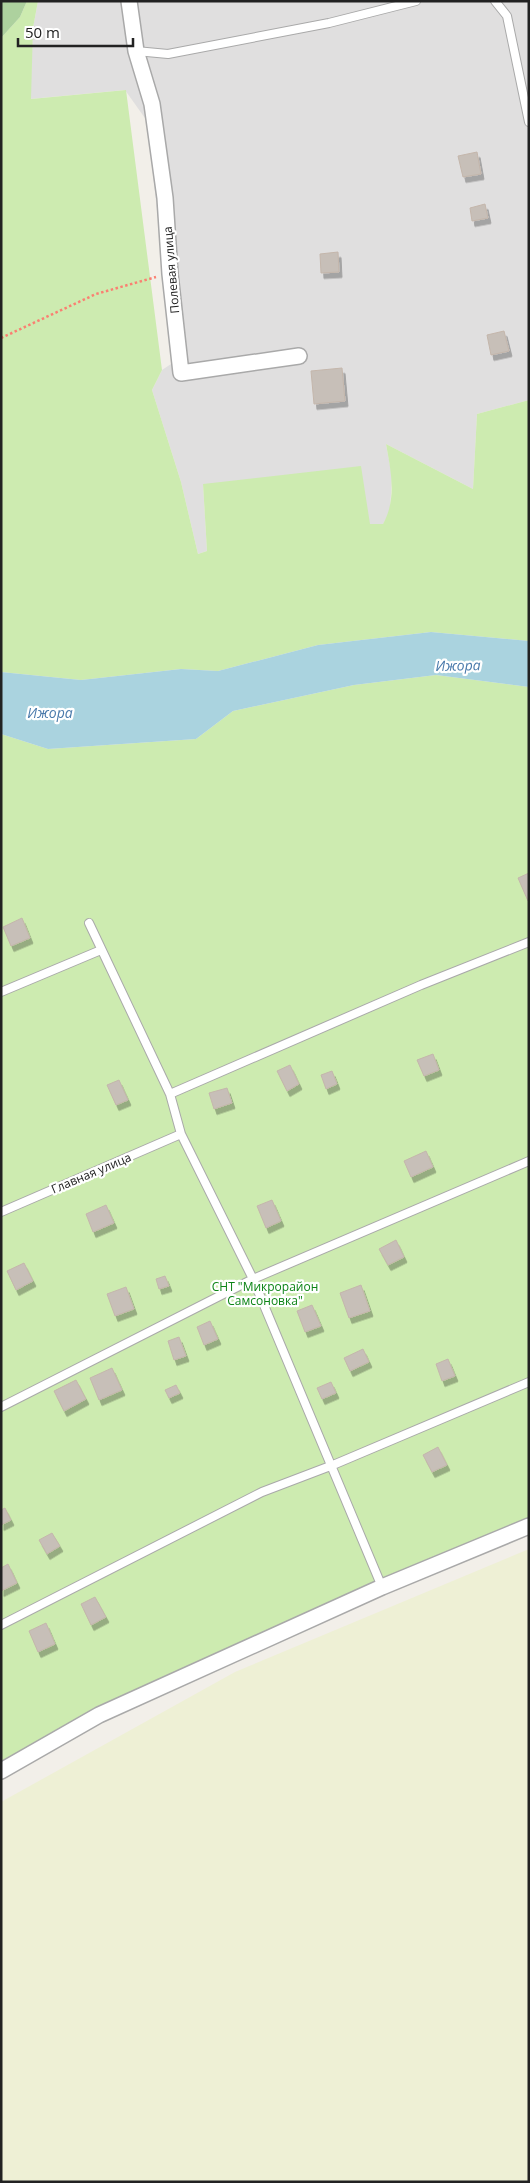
<svg xmlns="http://www.w3.org/2000/svg" width="530" height="2183" viewBox="0 0 530 2183" font-family="'Open Sans',sans-serif">
<style>
.residential{fill:#e0dfdf}
.farmland{fill:#eef0d5}
.grass{fill:#cdebb0}
.forest{fill:#add19e}
.water{fill:#aad3df}
.building{fill:#c7bfb8;stroke:#c4b6ab;filter:url(#shadow)}
.lines{fill:none;stroke-linecap:round;stroke-linejoin:round}
.service-casing{stroke:#a9a9a9;stroke-width:10}
.minor-casing{stroke:#a9a9a9;stroke-width:18}
.path{stroke:#fa8072;stroke-width:2.5;stroke-dasharray:2.5 2.5;stroke-linecap:butt}
.service{stroke:#fff;stroke-width:8}
.minor{stroke:#fff;stroke-width:15}
.labels{text-anchor:middle;dominant-baseline:central;stroke-width:4.5;stroke-linejoin:round;paint-order:stroke}
.street-label{font-size:12px;fill:#222;stroke:#fff}
.park-label{font-size:12px;fill:#0c8416;stroke:#fff}
.water-label{font-size:14px;font-style:italic;fill:#4a7aab;stroke:#fff}
</style>
<defs>
<filter id="shadow"><feDropShadow dx="3" dy="5.5" stdDeviation="0" flood-color="#0004"/></filter>
</defs>
<rect width="100%" height="100%" fill="#f2efe9"/>
<path class="residential" d="M38,1H529V400L477,414L473,489L386,444L392,476L390,511L383,524L370,525L203,484L207,551L198,554L181,482L152,390L162,370L174,362L147,121L125,90L30,99L33,28Z"/>
<path class="farmland" d="M529,1549V2182H1V1802L235,1672Z"/>
<path class="grass" d="M27,1H38L33,28L31,99L126,90L162,370L152,390L181,482L198,554L207,551L203,484L361,466L370,524H383C397,499 391,471 386,444L473,489L477,414L529,400V641L431,632L318,645L218,671L181,669L81,680L1,672V38L20,17Z
M436,675L529,687V1526L99,1715L1,1771V734L48,749L196,739L233,711L354,685Z"/>
<path class="forest" d="M1,1H27L20,17L1,38Z"/>
<path class="water" d="M431,632L529,641V687L436,675L354,685L233,711L196,739L48,749L1,734V672L81,680L181,669L218,671L318,645Z"/>
<path class="building" d="M477,152L481,174L463,177L458,156Z
M485,204L488,218L472,221L470,208Z
M338,252L339,272L321,273L320,254Z
M504,331L509,351L491,355L487,335Z
M342,368L345,401L314,404L311,371Z
M529,873V901H528L518,878Z
M22,918L30,938L11,946L3,927Z
M433,1054L439,1070L424,1076L417,1060Z
M290,1065L299,1084L287,1091L277,1071Z
M332,1071L337,1084L326,1089L321,1075Z
M119,1080L128,1100L116,1105L107,1085Z
M227,1088L232,1103L214,1109L209,1093Z
M426,1151L433,1167L411,1177L404,1161Z
M272,1200L281,1221L266,1228L257,1206Z
M106,1205L114,1223L93,1232L86,1214Z
M396,1240L404,1257L388,1265L379,1249Z
M24,1263L33,1281L16,1290L7,1271Z
M165,1276L169,1286L159,1289L156,1279Z
M361,1285L370,1311L349,1318L340,1293Z
M126,1287L134,1309L115,1316L107,1294Z
M312,1305L321,1326L305,1332L297,1311Z
M210,1321L218,1339L204,1345L197,1327Z
M179,1337L186,1356L174,1360L168,1341Z
M363,1349L369,1362L350,1371L344,1358Z
M448,1359L455,1376L442,1381L436,1364Z
M112,1368L122,1390L99,1400L90,1378Z
M76,1380L86,1399L64,1411L54,1391Z
M331,1382L336,1393L322,1399L317,1388Z
M176,1385L180,1393L169,1398L165,1390Z
M438,1447L447,1465L432,1472L423,1455Z
M5,1508L11,1520L1,1525V1510Z
M52,1533L60,1546L47,1554L39,1540Z
M8,1564L17,1583L1,1591V1568Z
M95,1597L106,1617L91,1625L81,1604Z
M46,1623L55,1644L38,1652L29,1631Z"/>
<g class="lines">
<defs>
<path id="service" d="M495,1L507,16L529,122
M136,51L168,54L329,23L416,1
M89,923L170,1094L181,1134L253,1279L382,1587
M1,992L101,950
M170,1094L421,985L529,942
M1,1212L181,1134
M1,1407L253,1279L529,1161
M1,1625L262,1492L333,1465L529,1382"/>
<path id="minor" d="M129,1L136,51L152,104L165,198L170,274L181,373L299,356
M1,1771L99,1715L382,1587L529,1526"/>
</defs>
<use href="#service" class="service-casing"/>
<use href="#minor" class="minor-casing"/>
<path class="path" d="M1,338L96,294L156,277"/>
<use href="#service" class="service"/>
<use href="#minor" class="minor"/>
</g>
<g class="labels">
<g class="street-label">
<text transform="translate(171 270) rotate(-95)">Полевая улица</text>
<text transform="translate(91 1173) rotate(-23)">Главная улица</text>
</g>
<g class="park-label">
<text x="265" y="1286">СНТ "Микрорайон<tspan x="265" dy="14">Самсоновка"</tspan></text>
</g>
<g class="water-label">
<text transform="translate(458 665) rotate(-1)">Ижора</text>
<text x="50" y="712">Ижора</text>
</g>
</g>
<rect width="530" height="2183" fill="none" stroke="#222222" stroke-width="5"/>
<path d="M18 38v8h115v-8" fill="none" stroke="#222222" stroke-width="2.5"/>
<text x="25" y="38" font-size="15" fill="#222222" stroke="#ffffff" stroke-width="4" paint-order="stroke">50 m</text>
</svg>
